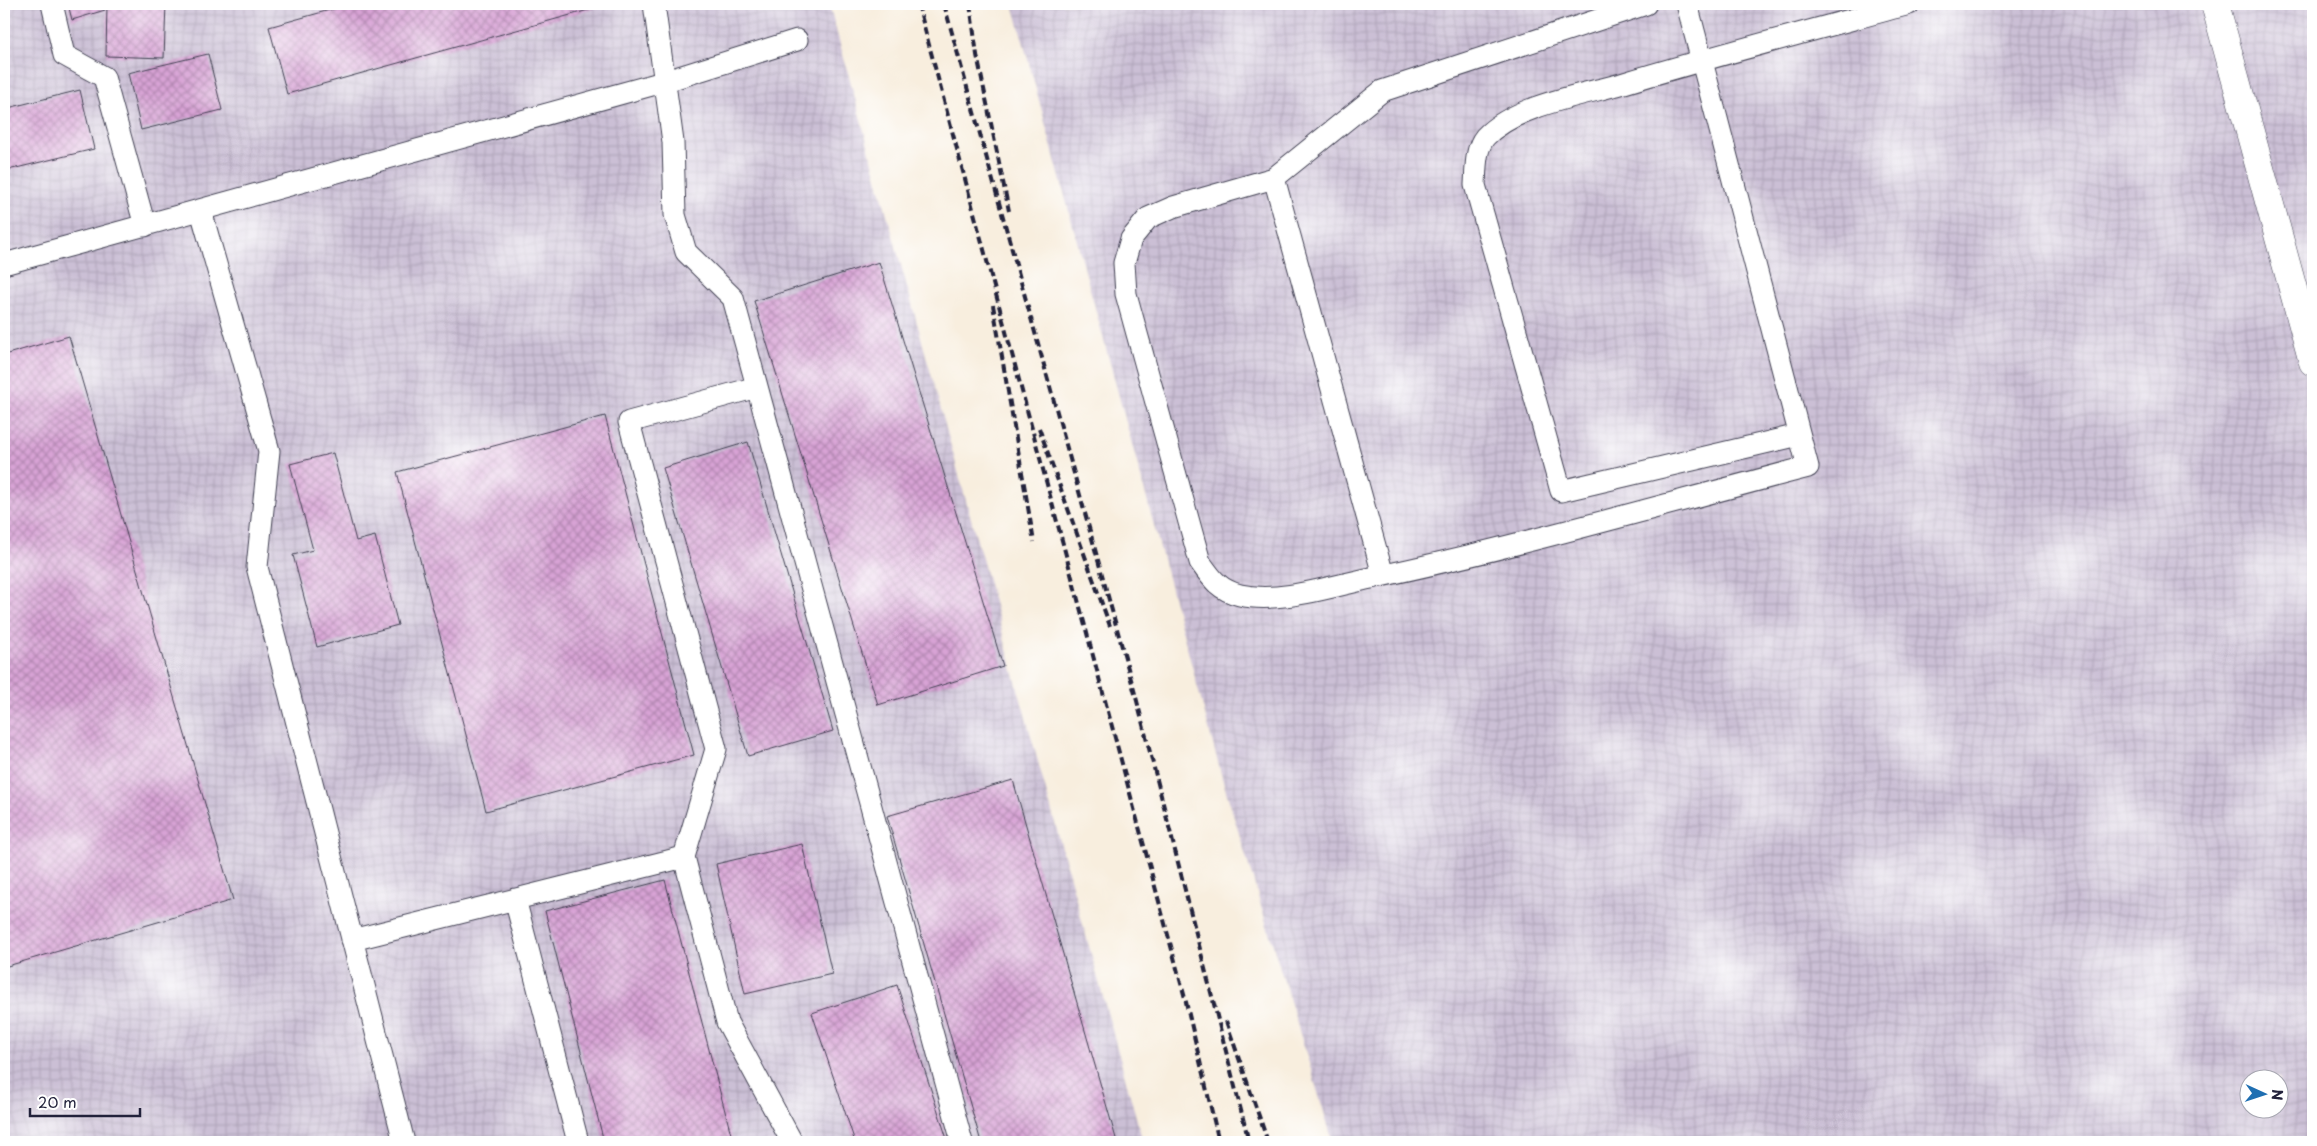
<svg xmlns="http://www.w3.org/2000/svg" width="2317" height="1146" viewBox="0 0 2317 1146" font-family="'Playpen Sans',sans-serif">
<style>
.industrial{fill:url(#industrial-grid);fill-rule:evenodd}
.building{fill:url(#building-cross-hatch)}
.lines{fill:none;stroke-linecap:round;stroke-linejoin:round}
.service-casing{stroke:#424153;stroke-width:23}
.minor-casing{stroke:#424153;stroke-width:29}
.service{stroke:#fff;stroke-width:21}
.minor{stroke:#fff;stroke-width:28}
.rail{stroke:#22223b;stroke-width:4;stroke-dasharray:8 4;stroke-linecap:butt}
</style>
<defs>
<pattern id="industrial-grid" width="8" height="8" patternUnits="userSpaceOnUse" patternTransform="scale(1.25)"><rect width="8" height="8" fill="#cbbfd5"/><path d="M0 4h8M4 0v8" fill="none" stroke="#aea4b8"/></pattern>
<pattern id="building-cross-hatch" width="8" height="8" patternUnits="userSpaceOnUse" patternTransform="scale(1.25)"><rect width="8" height="8" fill="#d8a3d5"/><path d="M0 0l8 8M0 8l8-8" fill="none" stroke="#af84ae"/></pattern>
</defs>
<rect width="100%" height="100%" fill="#fff"/>
<filter id="ink" filterUnits="userSpaceOnUse"><feTurbulence type="fractalNoise" baseFrequency=".02" numOctaves="2"/><feDisplacementMap in="SourceGraphic" scale="10" xChannelSelector="R" yChannelSelector="G"/><feConvolveMatrix kernelMatrix="1 2 1 2 8 2 1 2 1" color-interpolation-filters="sRGB"/></filter>
<filter id="wash" filterUnits="userSpaceOnUse"><feTurbulence type="fractalNoise" baseFrequency=".0096" numOctaves="4" result="noise"/><feDisplacementMap in="SourceGraphic" scale="20" xChannelSelector="R" yChannelSelector="G"/><feGaussianBlur stdDeviation="1.12" result="paint"/><feColorMatrix in="noise" values="0 0 0 0 0 0 0 0 0 0 0 0 0 0 0 0 0 1.4 0 .05"/><feComposite in="paint" operator="in"/></filter>
<g filter="url(#wash)">
<rect width="100%" height="100%" fill="#f8eede"/>
<path class="industrial" d="M4,4H829L1143,1142H4Z
M1013,4H2313V1142H1333L1223,781ZM2250,1078H2280V1108H2250Z"/>
<g id="blocks">
<path class="building" d="M68,4H103L105,10L72,20Z
M107,4H166L164,58L106,56Z
M351,4H610L287,94L269,27Z
M208,54L222,110L141,130L128,73Z
M80,90L94,149L4,171V109Z
M879,262L1003,666L878,705L754,301Z
M69,336L233,900L4,967V355Z
M605,416L694,755L486,811L397,472Z
M748,442L833,731L748,756L663,468Z
M333,453L356,541L375,536L398,625L317,647L293,555L313,550L290,464Z
M1013,780L1117,1142H981L887,816Z
M802,844L832,974L745,994L716,864Z
M665,880L733,1142H604L545,911Z
M897,985L948,1142H855L812,1013Z"/>
</g>
</g>
<g filter="url(#ink)">
<use href="#blocks" fill-opacity="0" stroke="#424153" stroke-width="1"/>
<g class="lines">
<defs>
<path id="service" d="M52,4L64,55L104,77L145,226
M654,4L673,142L675,215L686,252L733,298L962,1142
M1274,178L1382,91L1646,4
M201,211L269,451L257,567L404,1142
M4,264L663,82L797,40
M1799,435L1561,491L1475,185C1476,170 1475,149 1485,137C1514,106 1581,95 1621,84C1717,55 1813,30 1909,4
M1383,575L1274,178L1173,207L1148,218L1131,239L1124,263L1126,294L1200,562C1212,579 1219,590 1240,595C1279,604 1332,586 1371,578C1517,547 1662,505 1808,467L1687,4
M684,857L716,749L629,422L757,387
M515,899L578,1142
M352,940L684,857L727,1022L792,1142"/>
<path id="minor" d="M2215,4L2313,362"/>
</defs>
<use href="#service" class="service-casing"/>
<use href="#minor" class="minor-casing"/>
<use href="#service" class="service"/>
<use href="#minor" class="minor"/>
<path class="rail" d="M918,4L1186,1002L1219,1142
M944,4L1137,701L1249,1142
M970,4L977,55L1009,211
M993,305L1034,542
M1039,428L1110,626
M1226,1021L1268,1142"/>
</g>
</g>
<rect width="2317" height="1146" fill="none" stroke="#fff" stroke-width="20"/>
<g transform="translate(2264 1094) rotate(93)"><circle r="24" fill="#ffffff" stroke="#a7a7b1"/>
<path d="M0-4L9 19L0 12L-9 19Z" fill="#1f6fb2"/>
<text y="-8" font-size="14" font-weight="bold" text-anchor="middle" fill="#22223b">N</text>
</g>
<path d="M30 1108v8h110v-8" fill="none" stroke="#22223b" stroke-width="2.5"/>
<text x="38" y="1108" font-size="15" fill="#22223b" stroke="#ffffff" stroke-width="4" paint-order="stroke">20 m</text>
</svg>
